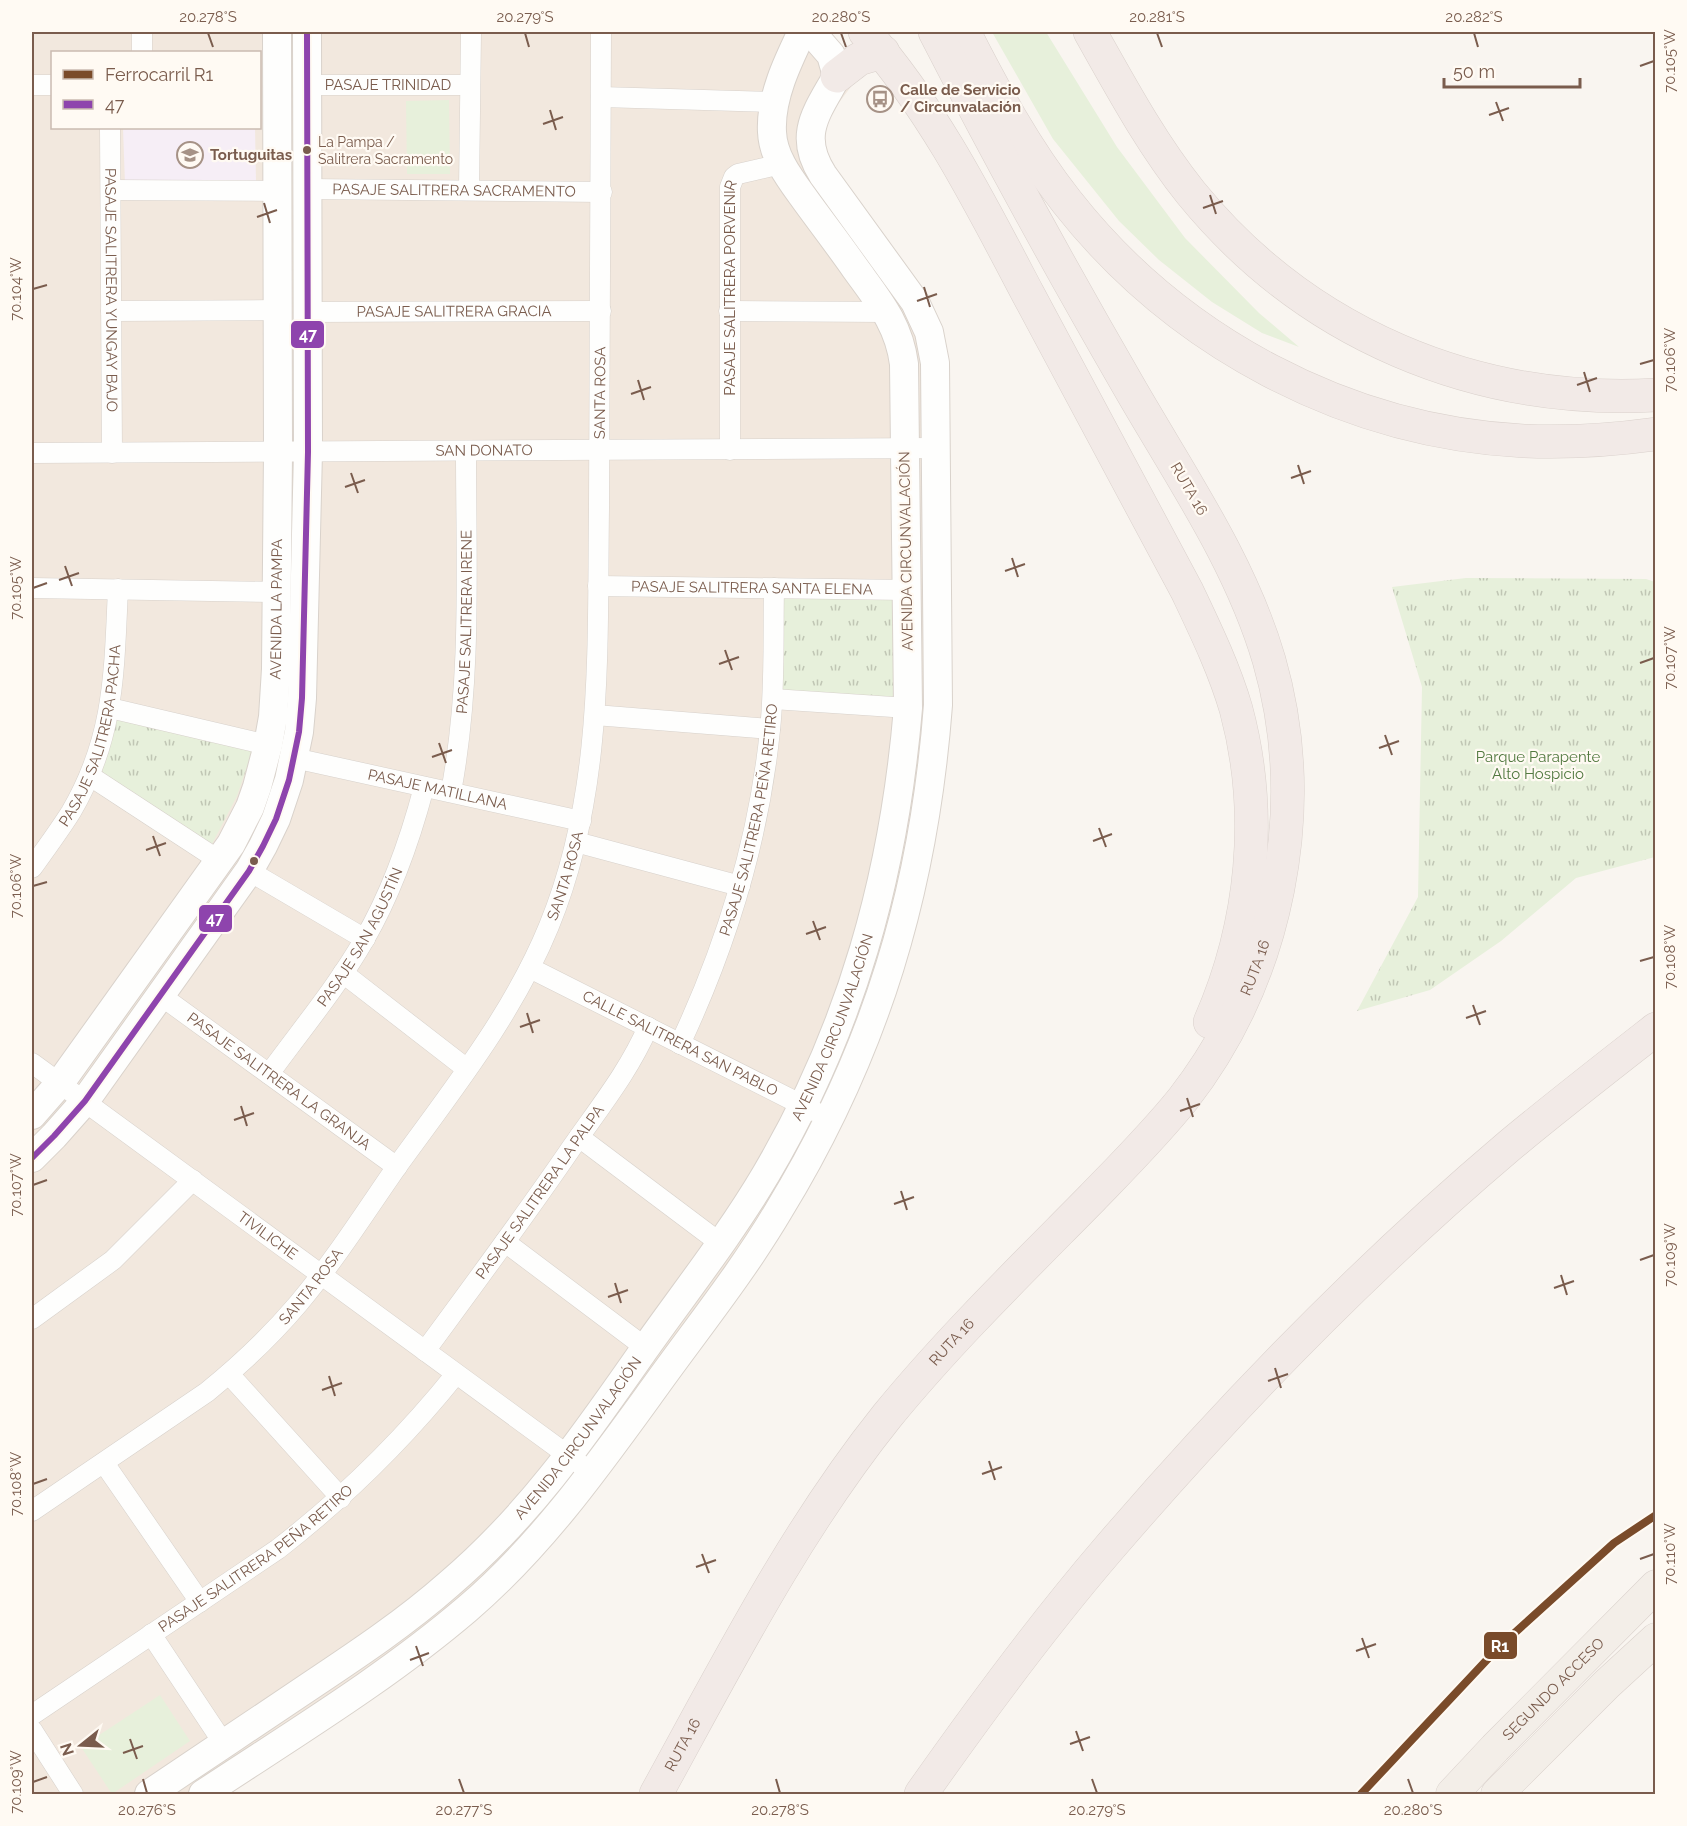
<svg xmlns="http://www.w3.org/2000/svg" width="1687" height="1826" viewBox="0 0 1687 1826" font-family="Raleway,sans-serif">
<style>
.residential{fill:#f2e8de;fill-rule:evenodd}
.education{fill:#f6eef6}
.grass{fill:#e7f0db}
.park{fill:url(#park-tufts)}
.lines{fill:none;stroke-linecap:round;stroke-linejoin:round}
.street-casing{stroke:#d7d1cb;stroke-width:21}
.secondary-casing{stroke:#d9d2cb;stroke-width:30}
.primary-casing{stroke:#dad1cc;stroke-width:33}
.highway-casing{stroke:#dad1cc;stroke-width:34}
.street{stroke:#fefefd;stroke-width:20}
.secondary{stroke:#fefefd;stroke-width:28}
.primary{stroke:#f3eee8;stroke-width:32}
.highway{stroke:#f2eae7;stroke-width:33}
.bus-1-casing{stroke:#fffaf3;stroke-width:10}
.bus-1{stroke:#8e44ad;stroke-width:6}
.rail-1-casing{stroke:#fffaf3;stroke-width:12}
.rail-1{stroke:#7a4b2a;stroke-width:8}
.ticks{fill:none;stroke:#7a5c4d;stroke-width:2}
.bus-dot{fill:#7a5c4d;stroke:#fffaf3;stroke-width:2}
.labels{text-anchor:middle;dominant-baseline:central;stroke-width:4.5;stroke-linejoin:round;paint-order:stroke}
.bus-label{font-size:14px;fill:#7a5c4d;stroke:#fffaf3;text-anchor:start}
.street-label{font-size:15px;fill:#7a5c4d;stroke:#fffaf3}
.poi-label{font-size:15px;font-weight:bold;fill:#7a5c4d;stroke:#fffaf3;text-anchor:start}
.park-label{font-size:15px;fill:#537a41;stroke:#fffaf3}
.line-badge{stroke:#fffaf3;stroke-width:2}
.badge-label{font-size:16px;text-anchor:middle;font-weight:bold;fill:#fff}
.neatline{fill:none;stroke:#7a5c4d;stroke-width:2}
.ticks-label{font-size:15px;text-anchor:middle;fill:#7a5c4d}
</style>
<defs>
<pattern id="park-tufts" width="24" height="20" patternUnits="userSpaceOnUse" patternTransform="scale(1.5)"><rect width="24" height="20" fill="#e7f0db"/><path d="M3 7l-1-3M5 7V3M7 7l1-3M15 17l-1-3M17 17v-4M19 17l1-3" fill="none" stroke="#c0c6b4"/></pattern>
</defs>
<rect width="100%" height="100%" fill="#f9f5f0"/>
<path class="residential" d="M32,32H828L863,71L821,126L825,158L935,328L925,857L833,1126L597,1487L225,1794H32ZM52,52H260V128H52Z"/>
<path class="education" d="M123,128H255L256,182L125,184Z"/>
<path class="grass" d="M992,32H1046L1117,147L1185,238L1259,313L1299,347L1262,333L1212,302L1159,260L1119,221L1053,139Z
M449,100L450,174H407L406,101Z
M160,1695L190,1741L112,1794L81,1747Z"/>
<path class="park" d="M1466,578L1646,579L1655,582V857L1576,878L1501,941L1430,990L1357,1011L1418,897L1422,687L1392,587Z
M788,595L894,596L899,696L892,702L787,694L780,687L778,605Z
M119,717L253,749L237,796L212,844L103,775L101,762L113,721Z"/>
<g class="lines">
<defs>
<g id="street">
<path d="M142,52V32"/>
<path d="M32,85H52"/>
<path id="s1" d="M307,85H470"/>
<path d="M601,97L776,102"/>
<path id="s2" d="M110,128L112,453"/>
<path id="s3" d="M307,189L602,192"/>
<path d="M111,190L278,191"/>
<path d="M469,190L471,32"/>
<path d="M111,311L278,310"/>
<path d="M729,311L886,312"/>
<path id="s4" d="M308,312L601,311"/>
<path id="s5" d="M730,450V187L734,177L738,174L781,164"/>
<path id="s6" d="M32,453L936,448"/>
<path id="s7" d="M598,586L907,590"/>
<path d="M32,588L277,592"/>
<path d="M773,699L908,708"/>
<path d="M110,708L268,745"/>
<path d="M595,715L770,729"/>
<path id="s8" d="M294,758L581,821"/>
<path d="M90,776L220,861"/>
<path id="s9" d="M451,792C472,680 466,565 466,451"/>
<path d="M576,842L740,886"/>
<path id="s10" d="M32,868C45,850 59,831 71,812C115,737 114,672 118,589"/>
<path d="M249,871L365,939"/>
<path id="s11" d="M530,968L814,1111"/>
<path d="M343,973L467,1069"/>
<path id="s12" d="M160,995L397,1167"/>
<path id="s13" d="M680,1044C727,944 759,839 770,730C775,683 773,635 774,588"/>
<path id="s14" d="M32,1063L592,1473"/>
<path id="s15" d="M269,1074C301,1030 337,987 364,940C392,892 410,840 424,787"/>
<path d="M579,1137L720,1243"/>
<path d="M505,1242L646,1348"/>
<path d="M32,1319L113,1260L193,1180"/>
<path id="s16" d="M425,1351C475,1283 525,1216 572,1147C599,1108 629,1071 648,1027"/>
<path d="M229,1374L341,1498"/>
<path d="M104,1463L200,1602"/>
<path id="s17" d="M32,1511L207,1392C240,1365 271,1336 298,1304C335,1260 366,1211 398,1165C453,1089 513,1014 549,926C604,792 597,650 599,508C601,349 601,190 601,32"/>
<path d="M151,1634L224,1744"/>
<path id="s18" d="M32,1715L278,1549C345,1497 403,1440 456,1374"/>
<path d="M32,1730L73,1794"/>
</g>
<g id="secondary">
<path id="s19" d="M32,1115L60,1083L231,844L250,807L257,787L268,745L273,717L276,669L278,452L277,32"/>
<path d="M32,1158L54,1136L85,1101L249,871L263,846L276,819L289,780L299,732L302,698L308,452L307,32"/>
<path id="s20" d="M149,1794C203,1758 256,1722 310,1686C358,1654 406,1622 449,1584C530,1515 584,1436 644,1350C685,1292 730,1235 766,1174C852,1028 894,875 908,708L904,364C899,324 878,300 855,268C839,245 822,223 806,201C791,180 773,158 772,132C770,98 788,61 802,32"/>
<path d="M203,1794C292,1735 385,1679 467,1609C542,1545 599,1464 657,1384C698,1327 743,1271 779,1210C876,1051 924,890 938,705L935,363L929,332L915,302L823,175C797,135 817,112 837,76L831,55L811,32"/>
</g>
<g id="primary">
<path id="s21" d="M1452,1794L1495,1748L1656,1586"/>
<path d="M1497,1794L1607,1684L1656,1639"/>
</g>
<g id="highway">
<path d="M865,32C934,111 979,201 1028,294C1081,393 1134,492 1187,591C1205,629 1224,668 1236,709C1264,813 1253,924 1210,1022"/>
<path d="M964,32C994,91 1026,150 1067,202C1177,342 1346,432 1524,441C1568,443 1612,440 1656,434"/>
<path d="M1090,32C1121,87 1151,143 1191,193C1306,334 1475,405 1656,395"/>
<path d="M837,76L859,59L883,52"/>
<path id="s22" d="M656,1794C727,1665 794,1532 887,1416C950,1339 1022,1269 1092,1198C1123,1166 1155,1134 1183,1099C1278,977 1312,809 1269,660C1240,561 1179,474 1128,385C1061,269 996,151 935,32"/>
<path d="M921,1794C980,1710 1042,1626 1109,1548C1232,1405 1365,1268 1509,1146C1557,1106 1606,1068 1656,1029"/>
</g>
</defs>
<use href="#street" class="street-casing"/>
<use href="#secondary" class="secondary-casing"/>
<use href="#primary" class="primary-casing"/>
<use href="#highway" class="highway-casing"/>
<use href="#street" class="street"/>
<use href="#secondary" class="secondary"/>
<use href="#primary" class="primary"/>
<use href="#highway" class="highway"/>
<defs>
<path id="bus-1" d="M32,1158L54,1136L85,1101L249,871L263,846L276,819L289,780L299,732L302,698L308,452L307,32"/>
</defs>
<use href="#bus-1" class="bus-1-casing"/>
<use href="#bus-1" class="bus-1"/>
<defs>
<path id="rail-1" d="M1361,1794L1498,1648L1614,1543L1656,1515"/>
</defs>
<use href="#rail-1" class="rail-1-casing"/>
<use href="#rail-1" class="rail-1"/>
</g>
<path class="ticks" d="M208,33L213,47M525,33L529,47M841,33L846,47M1157,33L1162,47M1474,33L1478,47M1640,66L1654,61M1496,102L1503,121M550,110L556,130M1489,115L1509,108M543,124L563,117M1210,195L1216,214M264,203L270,223M1203,208L1223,201M257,217L277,210M924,287L930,307M33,289L47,285M917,301L937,294M1640,364L1654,360M1584,372L1590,392M638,380L644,400M1577,385L1597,378M631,394L651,387M1298,465L1304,484M351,473L358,493M1291,478L1311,471M345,487L365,480M1012,558L1018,577M65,566L72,586M1005,571L1025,564M59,580L79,573M33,588L47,583M725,650L732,670M1640,663L1654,658M719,664L739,657M1385,735L1392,755M439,743L446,763M1379,748L1399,741M432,757L452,750M1099,828L1106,847M153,836L160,856M1093,841L1112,834M146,850L166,843M33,886L47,882M813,921L820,940M806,934L826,927M1640,961L1654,957M1473,1005L1480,1025M527,1013L533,1033M1466,1018L1486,1011M520,1027L540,1020M1187,1098L1193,1117M241,1106L247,1126M1180,1111L1200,1104M234,1120L254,1113M33,1185L47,1180M901,1191L907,1210M894,1204L914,1197M1640,1260L1654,1255M1561,1275L1567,1295M615,1283L621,1303M1554,1288L1574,1281M608,1297L628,1290M1275,1368L1281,1388M329,1376L335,1396M1268,1381L1288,1374M322,1390L342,1383M989,1461L995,1480M982,1474L1002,1467M33,1484L47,1479M702,1554L709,1573M1640,1559L1654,1554M696,1567L716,1560M1362,1638L1369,1658M416,1646L423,1666M1356,1651L1376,1644M410,1660L429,1653M1076,1731L1083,1751M130,1739L137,1759M1070,1744L1090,1737M123,1753L143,1746M143,1779L147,1793M459,1779L464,1793M776,1779L780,1793M1092,1779L1097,1793M1408,1779L1413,1793M33,1782L47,1777"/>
<defs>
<symbol id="bus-ring" viewBox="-11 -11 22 22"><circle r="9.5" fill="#fffaf3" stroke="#a69286" stroke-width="1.5"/><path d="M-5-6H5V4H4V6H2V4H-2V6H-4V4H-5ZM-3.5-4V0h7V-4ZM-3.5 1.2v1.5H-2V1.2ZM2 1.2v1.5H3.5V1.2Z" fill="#a69286"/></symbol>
<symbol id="school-ring" viewBox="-11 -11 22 22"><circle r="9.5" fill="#fffaf3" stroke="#a69286" stroke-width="1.5"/><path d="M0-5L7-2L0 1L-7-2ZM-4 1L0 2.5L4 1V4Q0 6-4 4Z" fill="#a69286"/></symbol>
</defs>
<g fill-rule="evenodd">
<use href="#bus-ring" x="865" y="84" width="30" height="30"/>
<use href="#school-ring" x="175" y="140" width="30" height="30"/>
</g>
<g class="bus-dot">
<circle cx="307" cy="150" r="5"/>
<circle cx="254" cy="861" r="5"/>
</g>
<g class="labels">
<g class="bus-label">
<text x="318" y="142">La Pampa /<tspan x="318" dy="17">Salitrera Sacramento</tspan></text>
</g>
<g class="street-label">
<text stroke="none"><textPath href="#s1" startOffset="81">PASAJE TRINIDAD</textPath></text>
<text stroke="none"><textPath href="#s3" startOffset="147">PASAJE SALITRERA SACRAMENTO</textPath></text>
<text stroke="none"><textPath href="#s5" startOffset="162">PASAJE SALITRERA PORVENIR</textPath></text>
<text stroke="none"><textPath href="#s2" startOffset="162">PASAJE SALITRERA YUNGAY BAJO</textPath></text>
<text stroke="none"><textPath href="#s4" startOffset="146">PASAJE SALITRERA GRACIA</textPath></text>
<text stroke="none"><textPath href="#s17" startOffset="1332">SANTA ROSA</textPath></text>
<text stroke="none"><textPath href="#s6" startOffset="452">SAN DONATO</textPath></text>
<text transform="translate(1189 489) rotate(60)">RUTA 16</text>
<text transform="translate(906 551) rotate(-91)">AVENIDA CIRCUNVALACIÓN</text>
<text stroke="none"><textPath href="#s7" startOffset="154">PASAJE SALITRERA SANTA ELENA</textPath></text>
<text stroke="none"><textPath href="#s19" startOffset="579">AVENIDA LA PAMPA</textPath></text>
<text stroke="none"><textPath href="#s9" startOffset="171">PASAJE SALITRERA IRENE</textPath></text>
<text stroke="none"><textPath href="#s10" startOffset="148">PASAJE SALITRERA PACHA</textPath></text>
<text stroke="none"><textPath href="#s8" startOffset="147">PASAJE MATILLANA</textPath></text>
<text stroke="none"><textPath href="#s13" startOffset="236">PASAJE SALITRERA PEÑA RETIRO</textPath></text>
<text stroke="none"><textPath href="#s17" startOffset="846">SANTA ROSA</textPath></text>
<text stroke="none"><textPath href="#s15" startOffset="165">PASAJE SAN AGUSTÍN</textPath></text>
<text stroke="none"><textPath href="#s22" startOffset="1028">RUTA 16</textPath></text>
<text stroke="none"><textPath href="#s20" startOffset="1048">AVENIDA CIRCUNVALACIÓN</textPath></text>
<text stroke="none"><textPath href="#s11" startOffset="168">CALLE SALITRERA SAN PABLO</textPath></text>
<text stroke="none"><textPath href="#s12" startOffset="147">PASAJE SALITRERA LA GRANJA</textPath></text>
<text stroke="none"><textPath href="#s16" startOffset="196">PASAJE SALITRERA LA PALPA</textPath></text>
<text stroke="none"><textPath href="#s14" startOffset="292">TIVILICHE</textPath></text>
<text stroke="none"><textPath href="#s17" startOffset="360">SANTA ROSA</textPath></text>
<text stroke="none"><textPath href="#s22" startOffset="542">RUTA 16</textPath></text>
<text stroke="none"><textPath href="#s20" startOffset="562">AVENIDA CIRCUNVALACIÓN</textPath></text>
<text stroke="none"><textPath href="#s18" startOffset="273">PASAJE SALITRERA PEÑA RETIRO</textPath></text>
<text stroke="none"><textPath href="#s21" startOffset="146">SEGUNDO ACCESO</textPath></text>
<text stroke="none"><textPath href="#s22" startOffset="56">RUTA 16</textPath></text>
</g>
<g class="poi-label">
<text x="900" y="90">Calle de Servicio<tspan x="900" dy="17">/ Circunvalación</tspan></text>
<text x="210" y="155">Tortuguitas</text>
</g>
<g class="park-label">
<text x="1538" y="757">Parque Parapente<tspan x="1538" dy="17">Alto Hospicio</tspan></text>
</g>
</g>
<g class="line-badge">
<rect x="290" y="320" width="35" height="29" rx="6" fill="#8e44ad"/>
<rect x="198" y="904" width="35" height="29" rx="6" fill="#8e44ad"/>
<rect x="1483" y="1631" width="35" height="29" rx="6" fill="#7a4b2a"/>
</g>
<g class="badge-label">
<text x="308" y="340">47</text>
<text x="215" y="924">47</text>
<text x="1500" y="1652">R1</text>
</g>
<rect width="1687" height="1826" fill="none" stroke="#fffaf3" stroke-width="66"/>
<rect x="51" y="51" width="210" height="78" fill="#fffaf3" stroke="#cabbb1" stroke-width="1.5"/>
<rect x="63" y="70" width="30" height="9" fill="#7a4b2a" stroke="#cabbb1" stroke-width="1.5"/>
<text x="105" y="81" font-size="18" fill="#7a5c4d">Ferrocarril R1</text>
<rect x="63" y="100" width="30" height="9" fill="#8e44ad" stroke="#cabbb1" stroke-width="1.5"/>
<text x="105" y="111" font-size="18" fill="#7a5c4d">47</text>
<g transform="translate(81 1745) rotate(252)" stroke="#fffaf3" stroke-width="4.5" paint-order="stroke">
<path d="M0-4.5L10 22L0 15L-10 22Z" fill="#7a5c4d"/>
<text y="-9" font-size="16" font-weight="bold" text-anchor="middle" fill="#7a5c4d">N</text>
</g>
<path d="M1444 78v9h136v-9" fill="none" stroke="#7a5c4d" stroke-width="3"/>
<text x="1453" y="78" font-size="18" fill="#7a5c4d" stroke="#fffaf3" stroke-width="4.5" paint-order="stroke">50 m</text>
<rect x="33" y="33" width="1621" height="1760" class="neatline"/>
<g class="ticks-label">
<text x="208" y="22">20.278°S</text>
<text x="525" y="22">20.279°S</text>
<text x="841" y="22">20.280°S</text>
<text x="1157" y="22">20.281°S</text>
<text x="1474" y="22">20.282°S</text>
<text transform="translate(1670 61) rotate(-90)" y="5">70.105°W</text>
<text transform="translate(16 289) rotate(-90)" y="5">70.104°W</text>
<text transform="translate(1670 360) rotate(-90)" y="5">70.106°W</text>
<text transform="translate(16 588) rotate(-90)" y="5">70.105°W</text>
<text transform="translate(1670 658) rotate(-90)" y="5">70.107°W</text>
<text transform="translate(16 886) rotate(-90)" y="5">70.106°W</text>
<text transform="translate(1670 957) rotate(-90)" y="5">70.108°W</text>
<text transform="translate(16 1185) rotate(-90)" y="5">70.107°W</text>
<text transform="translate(1670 1255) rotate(-90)" y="5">70.109°W</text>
<text transform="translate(16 1484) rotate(-90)" y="5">70.108°W</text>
<text transform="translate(1670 1554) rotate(-90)" y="5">70.110°W</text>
<text transform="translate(16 1782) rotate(-90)" y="5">70.109°W</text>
<text x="147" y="1815">20.276°S</text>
<text x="464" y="1815">20.277°S</text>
<text x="780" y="1815">20.278°S</text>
<text x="1097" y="1815">20.279°S</text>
<text x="1413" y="1815">20.280°S</text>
</g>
</svg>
